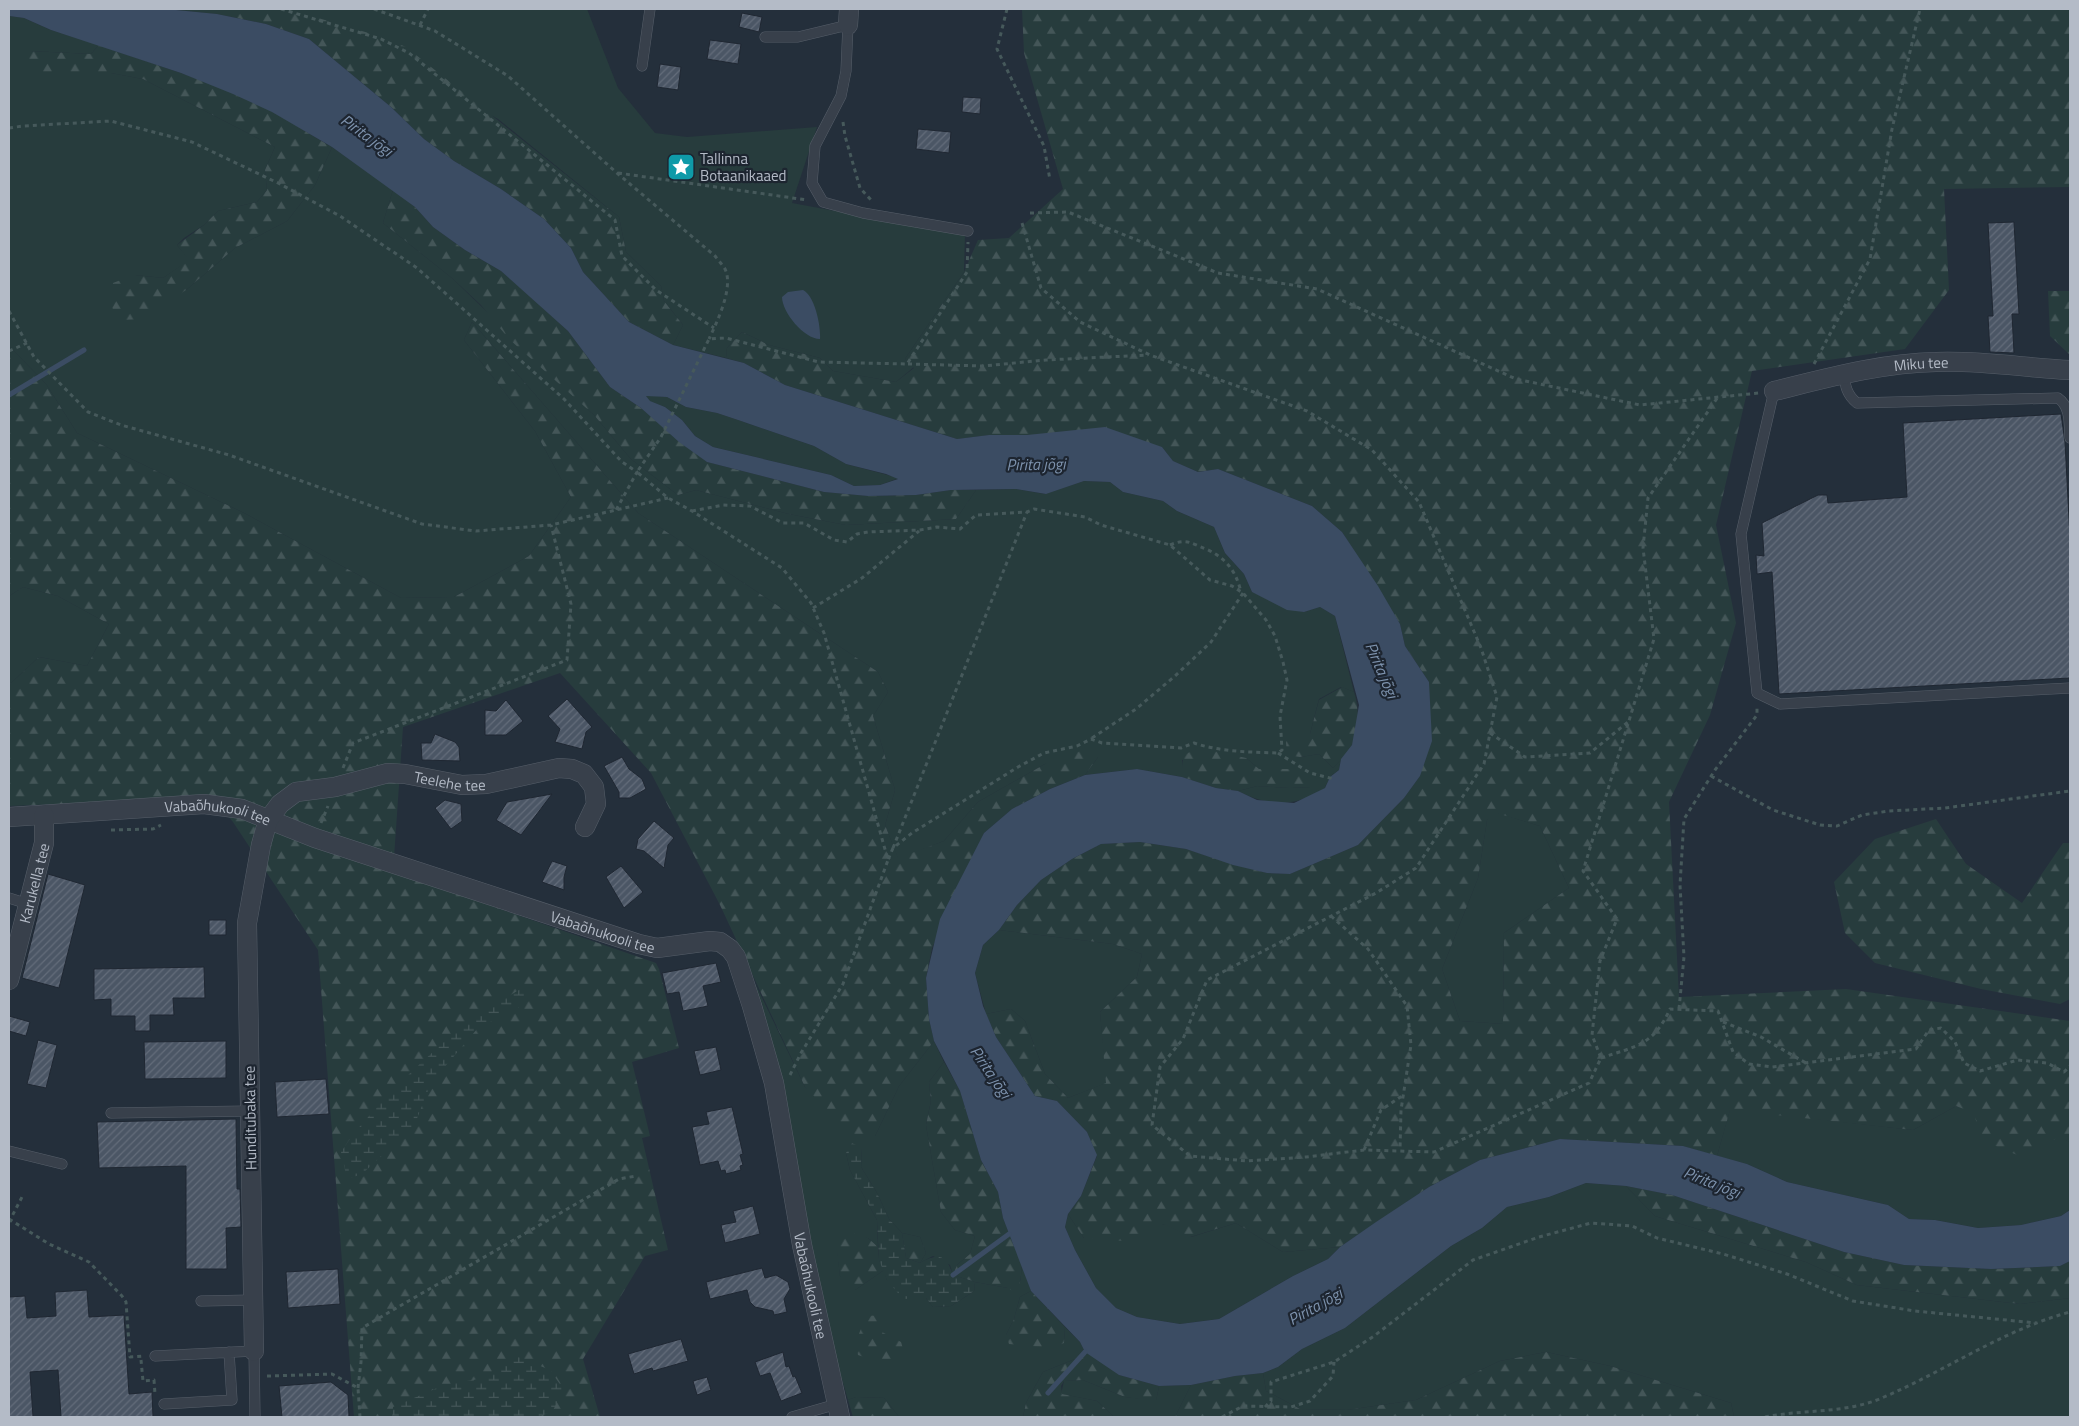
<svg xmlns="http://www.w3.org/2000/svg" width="2079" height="1426" viewBox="0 0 2079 1426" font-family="'Titillium Web',sans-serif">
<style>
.green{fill:#273c3d}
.forest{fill:url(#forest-firs);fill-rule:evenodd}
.wetland{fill:url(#wetland-marsh)}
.water{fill:#3b4c63;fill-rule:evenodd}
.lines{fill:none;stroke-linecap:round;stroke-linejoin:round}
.stream{stroke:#3b4c63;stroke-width:5}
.building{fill:url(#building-hatch);stroke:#1f2732}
.service-casing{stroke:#565e69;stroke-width:11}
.minor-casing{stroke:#565e69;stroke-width:20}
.path{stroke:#46595b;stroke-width:3;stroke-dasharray:4 4;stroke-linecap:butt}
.service{stroke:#38404b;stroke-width:10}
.minor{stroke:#38404b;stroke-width:19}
.labels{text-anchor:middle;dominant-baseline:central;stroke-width:4.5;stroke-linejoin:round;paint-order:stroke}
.poi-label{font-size:15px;fill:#b4bbc7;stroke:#1d2530;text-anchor:start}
.street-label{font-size:15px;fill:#b4bbc7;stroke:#1d2530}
.water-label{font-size:16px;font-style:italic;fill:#7d92ad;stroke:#1d2530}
</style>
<defs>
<pattern id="forest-firs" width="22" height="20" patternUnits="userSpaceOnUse" patternTransform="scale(1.25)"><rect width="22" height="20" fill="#273c3d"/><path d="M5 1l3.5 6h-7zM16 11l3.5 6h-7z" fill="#445658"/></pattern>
<pattern id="wetland-marsh" width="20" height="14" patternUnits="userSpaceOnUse" patternTransform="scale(1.25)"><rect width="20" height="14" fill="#273c3d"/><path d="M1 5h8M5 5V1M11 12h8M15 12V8" fill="none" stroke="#445658"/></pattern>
<pattern id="building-hatch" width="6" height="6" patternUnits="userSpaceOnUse" patternTransform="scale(1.25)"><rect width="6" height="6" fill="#4b5665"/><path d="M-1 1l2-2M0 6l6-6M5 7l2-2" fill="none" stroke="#636c7a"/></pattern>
</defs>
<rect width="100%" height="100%" fill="#242f3b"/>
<path class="green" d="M288,9H587L618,88L655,133L687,137L817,127L792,203L965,235L964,272L905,359L914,367L896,382L833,371L820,358L769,345L742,332L727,348L726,358L673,345L683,325L664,301L661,286L626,252L619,217L498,119Z
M9,16L24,18L51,30L99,45L91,54L29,51L106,72L143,79L275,147L265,170L267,190L257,202L218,211L204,225L184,238L177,245L190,260L163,278L134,275L186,290L235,248L287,221L315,185L332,147L393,190L383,223L452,278L594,415L631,459L678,495L696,490L789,514L846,525L956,519L976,490L1016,489L1045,494L1084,481L1110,482L1123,492L1163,501L1177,511L1214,527L1225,553L1244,574L1252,592L1304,612L1320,607L1335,616L1354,692L1341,687L1319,699L1310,734H1292L1300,757L1319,754L1333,768L1341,759L1339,770L1330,777L1325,788C1294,808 1270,807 1238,791L1257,786L1290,788L1310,787L1259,769L1246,758L1182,760V777L1137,769L1085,775L1098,757L1045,764L978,802L944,841L898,859L885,825L895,790L873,716L888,692L878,672L638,513L472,322L464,340L535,431L571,497L529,556L454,597L401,598L244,513L77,433L46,384L9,346Z
M645,395L667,397L686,407L717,413L741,421L814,446L846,464L899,478L880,485L854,486L831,475L713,447L695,436L682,420L665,407L649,401Z
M23,587L58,596L109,624L87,666L39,657L9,685V596Z
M1495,812L1540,826L1569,888L1504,933L1503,1024L1460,1021L1442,969L1478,878L1487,820Z
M999,930L1113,944L1142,954L1137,977L1100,1012L1107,1083L1068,1098L1045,1074L1025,1021L1011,1009L986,1014L975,973L983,945Z
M754,981L805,1087L875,1136L899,1086L934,1041L944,1062L929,1082L931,1101L926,1125L941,1212L955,1230L975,1236L970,1254L957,1265L953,1275L950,1265L933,1256L920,1263L926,1253L920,1237L902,1233L889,1219L877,1193L861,1167L862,1148L846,1153L850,1170L877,1220L878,1247L868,1238L836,1237L840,1276L855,1290L884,1270L887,1280L926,1298L933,1307L951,1306L974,1291L975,1282L1008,1288L1020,1283L1022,1266L1031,1291L1020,1297L1014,1319L1006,1335L1064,1343L1065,1327L1080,1342L1085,1352L1090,1353L1043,1372L1026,1403L1023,1417H899L884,1398L856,1397L848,1400L827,1328L784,1099Z
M1956,1106L2059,1136L2070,1142V1210L2061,1216L2021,1225L1978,1228L1935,1220L1909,1219L1888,1205L1787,1182L1747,1164L1717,1156L1730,1109L1913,1130Z
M1586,1183L1626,1186L1655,1216L1806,1262L1857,1285L2020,1304L2070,1298V1417H1734L1731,1403L1610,1366L1546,1352L1500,1361L1416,1400L1347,1410L1300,1409L1266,1391L1263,1373L1278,1367L1302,1349L1345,1328L1451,1246L1482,1228L1507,1207L1549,1197Z
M1068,1214L1084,1238L1165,1224L1191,1237L1236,1223L1283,1252L1340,1247L1328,1259L1293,1276L1219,1319L1180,1324L1137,1317L1116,1308L1096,1288L1075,1250L1065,1227Z
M1083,1380L1125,1397L1156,1400L1159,1386L1191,1385L1175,1417H1114L1097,1401L1061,1394L1064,1381Z"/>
<path class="forest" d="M166,9H288L382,37L406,47L619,217L626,252L661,286L664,301L683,325L673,345L629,322L583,272L571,248L544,219L501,189L454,161L424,139L391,107L309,39L266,24L217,14Z
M1022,9H2070V187L1944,189L1949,290L1905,349L1752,371L1716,525L1736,623L1710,715L1669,802L1679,997L1846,989L2070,1021V1142L2059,1137L2022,1157L1981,1140L1974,1113L1956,1106L1913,1130L1730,1110L1717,1156L1683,1146L1560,1139L1480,1160L1429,1187L1340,1247L1283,1252L1236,1223L1190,1237L1164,1224L1124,1241L1084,1238L1068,1214L1081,1196L1097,1156L1087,1132L1057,1101L1035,1096L996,1037L986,1014L1011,1009L1025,1021L1045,1074L1068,1098L1106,1083L1100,1012L1137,977L1142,954L1113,944L999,930L1017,905L1041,880L1072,859L1101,844L1140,842L1186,849L1229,863L1267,873L1290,874L1358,845L1404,798L1420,776L1429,682L1405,646L1400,624L1342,532L1312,506L1218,469L1198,472L1173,461L1162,447L1027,435H990L957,439L785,385L744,363L726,358L727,348L742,332L769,345L820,358L833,371L896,382L914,368L905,359L964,272L978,240L1009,238L1063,189L1024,53ZM1496,813L1540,826L1569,888L1504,933L1503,1024L1460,1021L1442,969L1478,878L1487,820Z
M99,45C156,66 218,82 273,112C293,123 312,136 332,147L315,185L287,221L235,248L186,290L145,319L118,320L110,303L113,283L134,275L163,278L189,260L177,245L204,225L218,211L257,202L267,190L265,170L275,147L143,79L111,73L48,76L26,69L18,57L29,51L91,54Z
M393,190L415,207L433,227L465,250L501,271L532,298L568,331L610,387L641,408L707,462L824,492L868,496L916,495L951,490H976L956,519L846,525L789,514L696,490L678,495L631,459L594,415L509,339L481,305L452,278L383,223Z
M2048,291H2070V355L2050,336Z
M472,322L638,513L878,672L888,692L873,716L895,790L885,825L898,858L944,841L978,802L1045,764L1091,747L1098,757L1085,775L1050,789L1012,809L984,833L932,948L926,978L929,1019L934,1041L899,1086L875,1136L858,1142L805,1087L720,905L651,773L560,673L403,727L393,872L656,963L659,969L679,1048L632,1062L650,1136L642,1138L668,1250L645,1256L583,1359L600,1417H354L318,950L233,822L213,798L9,806V685L39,657L87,666L109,624L58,596L23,587L9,596V346L46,384L77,433L244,513L401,598L454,597L529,556L571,497L535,431L464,340Z
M1342,687L1354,692C1359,707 1360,732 1351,747C1347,755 1339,761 1333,768L1319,754L1300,757L1287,755L1286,742L1292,734H1310L1319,700Z
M1200,748L1246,758L1259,769H1301L1307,776L1310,787L1290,788L1257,786L1238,791L1216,788L1182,777C1182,759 1181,753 1200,748Z
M1936,819L1966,864L2022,903L2063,843H2070V999L2060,1004L1981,989L1875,963L1845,933L1834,882L1875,839Z
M944,1062L960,1091L981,1160L998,1192L1003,1218L1022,1266L1020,1283L1013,1291L1008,1288L975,1282L953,1275L957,1265L970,1254L975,1236L955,1230L941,1212L926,1125L931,1101L929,1082Z
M1626,1186L1672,1195L1844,1252L1904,1265L1991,1269L2060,1266L2070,1261V1298L2020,1304L1857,1285L1806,1262L1655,1216Z
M852,1233L868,1238L878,1247L879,1260L884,1270L855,1290H849L840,1276L835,1237Z
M902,1233L920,1237L926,1253L920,1263L906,1258Z
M1031,1291L1065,1327L1064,1343L1052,1348L1009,1344L1006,1335L1014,1319L1020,1297Z
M881,1315L882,1332L901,1342L904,1352L894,1361L870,1359L858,1355C854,1340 861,1328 868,1316Z
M1546,1352L1610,1366L1731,1403L1734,1417H1175L1191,1385L1235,1376L1263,1373L1266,1391L1300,1409L1347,1410L1416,1400L1500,1361Z
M1090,1353L1119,1375L1159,1386L1156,1401L1125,1397L1083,1380L1064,1381L1061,1386L1062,1394L1097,1401L1114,1417H1023L1026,1403L1043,1372Z
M856,1397L884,1398L899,1417H853L848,1400Z"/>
<path class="wetland" d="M525,986L533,994L525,1004L478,1028L431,1083L414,1126L362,1174L347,1179L341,1152L354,1133L394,1088L461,1026Z
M852,1143L862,1148L861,1167L877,1193L889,1219L902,1233L906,1258L920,1263C938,1253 946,1254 953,1275L975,1282L974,1291L951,1306L933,1307L926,1298L903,1299L887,1280L879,1260L877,1220L850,1170L846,1153Z
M516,1356L550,1370L564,1390L552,1412L537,1417H392L393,1407L444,1385L484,1378Z"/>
<path class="water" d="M9,9H166L217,14L266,24L309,39L391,107L424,139L454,161L501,189L544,219L571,248L583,272L629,322L673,345L744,363L785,385L957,439L989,435H1027L1105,427L1162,447L1173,461L1198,472L1218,469L1312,506L1342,532L1378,586L1400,624L1405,646L1429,682L1432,741L1420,776L1404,798L1358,845L1290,874L1267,873L1233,865L1186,849L1140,842L1101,844L1072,859L1041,880L1017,905L999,930L983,945L975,973L983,1006L996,1037L1035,1096L1057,1101L1087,1132L1097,1155L1081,1196L1068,1214L1065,1227L1075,1250L1096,1288L1116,1308L1137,1317L1180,1324L1219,1319L1293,1276L1328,1259L1340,1247L1376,1222L1429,1187L1480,1160L1560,1139L1683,1146L1747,1164L1787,1182L1888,1205L1909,1219L1935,1220L1978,1228L2021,1225L2061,1216L2070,1210V1261L2060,1266L1991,1269L1904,1265L1844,1252L1672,1195L1626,1186L1586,1183L1549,1197L1507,1207L1482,1228L1451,1246L1345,1328L1302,1349L1278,1367L1263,1373L1235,1376L1191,1385L1159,1386L1119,1375L1085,1352L1080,1342L1031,1291L1003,1218L998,1192L981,1160L960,1091L934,1041L929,1019L926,978L940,919L984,833L1012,809L1050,789L1085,775L1137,769L1182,777L1216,788L1238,791L1257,800L1294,803L1325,788L1330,777L1339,770L1341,759L1352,745L1359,705L1335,616L1320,607L1304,612L1287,610L1252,592L1244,574L1225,553L1214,527L1177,511L1163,501L1123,492L1110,482L1084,481L1046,494L1016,489L951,490L916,495L868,496L824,492L707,462L679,442L641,408L610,387L568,331L501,271L465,250L433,227L415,207L332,147L272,112L233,94L181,73L51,30L24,18L9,16ZM646,396L667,397L686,407L717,413L741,421L814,446L846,464L886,474L898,479L880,485L854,486L831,475L713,447L695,436L682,420L665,407L650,401Z
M803,290C815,296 821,326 820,339C804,339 782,312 782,297L788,292Z"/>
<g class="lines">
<path class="stream" d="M9,395L84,350
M953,1275L1009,1234
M1048,1393L1085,1352"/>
</g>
<path class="building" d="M742,13L762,17L759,32L739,27Z
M710,40L741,44L738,64L707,59Z
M660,64L681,67L678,90L657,87Z
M963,97L981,98L980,114L962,112Z
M918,129L951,132L949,153L916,149Z
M2014,222L2019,314H2012L2014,353L1990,352L1988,316H1993L1988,223Z
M2061,414L2065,442L2070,537V678L1779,694L1772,572L1757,574L1756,555L1764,556L1762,523L1818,495H1827L1828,503L1907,497L1903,423Z
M567,699L592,727L586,732L582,749L555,742L560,729L548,716Z
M506,700L523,721L506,735H485V710L496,711Z
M435,734L455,742L459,747L460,761L422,760L421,743H431Z
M622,757L629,769L642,779L646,789L630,798H619V792L604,766Z
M552,794L521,835L496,820L507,802Z
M445,800L461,804L462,821L451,829L435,808Z
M654,821L674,838L668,845L664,868L644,851L636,849L638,839Z
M552,861L567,866L564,877V890L542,882Z
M621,866L643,892L624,908L606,877Z
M48,874L85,885L59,988L22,978Z
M209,920H226V935H209Z
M716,963L721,982L703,986L708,1006L683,1011L679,992L667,994L662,973Z
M204,967L205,998H173L174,1015H150V1031H135V1016H111V999L94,1000V969Z
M9,1016L30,1022L26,1036L9,1031Z
M38,1040L57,1045L46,1088L27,1084Z
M226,1041V1078L145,1079L144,1042Z
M716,1047L721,1070L700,1075L694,1051Z
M326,1079L329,1114L277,1117L275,1082Z
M732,1107L743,1154L740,1155L743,1165L740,1166L741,1170L726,1174L725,1170L721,1171L718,1161L700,1165L692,1127L709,1124L706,1112Z
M236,1119L237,1189H240L241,1227L226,1228L227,1269H186V1166L99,1168L97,1122Z
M753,1206L760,1234L725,1243L721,1225L736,1222L733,1211Z
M762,1268L765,1278L776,1275L788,1282L790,1289L784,1299L787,1312L774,1315L773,1311L755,1307L750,1302L747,1290L710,1299L706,1282Z
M338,1269L340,1304L288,1308L286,1272Z
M87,1290L89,1317L124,1315L129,1394L152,1392L153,1417H61L58,1370L30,1372L33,1417H9V1297L25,1296L27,1318L56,1316L55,1292Z
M681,1339L688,1361L653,1371L652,1368L634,1374L628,1354Z
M783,1352L786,1367L789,1366L793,1377L795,1376L802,1393L781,1401L770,1373L760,1376L755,1362Z
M707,1377L711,1390L697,1395L693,1381Z
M331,1382L348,1395L349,1417H282L279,1386Z"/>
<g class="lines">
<defs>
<path id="service" d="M765,37H798L848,25L846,71L841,96L815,146L812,183L823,202L863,213L968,231
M642,66L650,9
M1844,374C1845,386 1847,395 1857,403L2058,398C2071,407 2069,424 2070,438
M1774,391L1741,534L1757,693L1780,704L2070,688
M9,898L28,904
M111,1113L250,1111
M9,1151L62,1164
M201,1301L253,1300
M155,1356L254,1351L255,1417
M164,1404L232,1400L229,1352
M792,1417L837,1404"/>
<g id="minor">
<path d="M848,25L849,9"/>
<path id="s1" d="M1774,391C1827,378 1881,363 1936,362C1981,360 2026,368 2070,370"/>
<path id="s2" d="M9,817L204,804L242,809L315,838L639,944L657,948L710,941L720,942L730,949L736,957L752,1006L774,1083L802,1245L840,1417"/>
<path id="s3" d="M9,980L44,843V815"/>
<path id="s4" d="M254,1351L247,923L261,845L268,820L280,804L296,792L335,787L388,773L405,774L462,785L486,784L559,768L572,769L584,774L594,787L596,804L585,827"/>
</g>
</defs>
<use href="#service" class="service-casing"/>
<use href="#minor" class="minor-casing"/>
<path class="path" d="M281,9L381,39L409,53L615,220L622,256L656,290L714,328
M374,9L435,31L508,76L617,173L715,256C718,260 722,264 725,269C734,287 717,322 709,339
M1007,9L997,49L1044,146L1050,180
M420,25L428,9
M843,122L845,136L860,188L872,201
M9,128L23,126L111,121L192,142L278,183L340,216L417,268L564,399L622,462L637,472L616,510
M618,173L807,200
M1030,213L1068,212L1218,273L1317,289L1516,379L1640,405L1759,393
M1022,223L1041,288L1080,322L1150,355L1307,411L1372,450L1419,502L1481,648L1497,697L1484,764L1416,868L1376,893L1207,980L1183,1039L1160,1067L1152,1125L1190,1156L1247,1161L1306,1157L1364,1150L1434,1152L1589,1083L1601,1058L1592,1035L1600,961L1617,919L1583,871L1654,639L1643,548L1648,498L1718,397
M9,311L34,357L88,412L121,425L229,455L422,524L476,531L551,525L668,498
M9,351L27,343
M908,364L983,366L1046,360L1148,355
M1814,364L1870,259L1892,129L1920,9
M692,511L723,505L750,506L783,523H804L834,540L847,542L857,534L868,532L920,530L937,527L960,529L976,515L1027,512L1034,509L1085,517L1101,525L1170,545L1210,580L1232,586L1243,593L1266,620L1275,636L1283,662L1287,680L1280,716L1282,750L1278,753C1250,752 1221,752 1194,743L1181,748L1102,743L1091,739L1077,746L1044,753L1018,767L912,833L893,848L888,860
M1170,545C1187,538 1190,543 1206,549C1226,558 1236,571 1241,592
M813,608L862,578L919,531
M1490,733L1525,757L1590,753L1628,722
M1092,738L1136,709L1175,676L1211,642L1243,593
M1278,753L1310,773L1334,779
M343,768L353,743L567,660L571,604L551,525
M1711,776L1773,810L1820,825L1837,826L1862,815L1889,811L1945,808L2070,791
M321,823L328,806
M111,830L153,829L161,825
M893,848L1027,512
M1331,916L1368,949L1407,1006L1411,1045L1401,1110L1400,1150
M1679,1009L1684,957L1680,885L1684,819L1715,770L1757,715V706
M1723,1022L1761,1037L1806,1063
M1601,1058C1636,1046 1653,1046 1670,1009L1718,1011L1733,1052L1749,1064L1772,1067L1916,1049L1929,1030L1941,1028L1955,1042L1964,1063L1980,1071L2018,1060L2047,1063L2064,1072L2070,1066
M790,1075L801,1053L843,984L888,860L824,633L811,603L782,568L692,511L668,498L637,472L661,437L709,339L726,338L819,362L907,364L967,272L968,242
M1364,1150L1381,1110L1402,1096
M9,1219L49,1244L89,1262L122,1296L126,1302L130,1357L143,1356
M9,1222L22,1197
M141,1360L143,1381L154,1380L155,1394
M267,1376L332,1374L358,1388L360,1417
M358,1388L361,1362L362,1328L619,1179L636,1176
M1265,1407L1271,1401V1382L1334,1362L1374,1336L1473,1260L1539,1237L1591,1223L1632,1226L1657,1238L1723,1254L1787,1274L1853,1301L1915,1311L2036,1323
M1222,1417L1243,1406L1291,1407L1310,1401L1333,1376L1334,1362
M1765,1417C1804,1409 1847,1414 1884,1397C1947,1370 2003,1330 2070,1312"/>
<use href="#service" class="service"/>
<use href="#minor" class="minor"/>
</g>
<defs>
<symbol id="sight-square" viewBox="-11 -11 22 22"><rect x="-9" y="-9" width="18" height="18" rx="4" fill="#0f9aa8" stroke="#1d2530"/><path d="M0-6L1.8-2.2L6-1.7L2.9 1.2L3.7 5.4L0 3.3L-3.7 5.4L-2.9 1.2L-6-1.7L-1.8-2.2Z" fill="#fff"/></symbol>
</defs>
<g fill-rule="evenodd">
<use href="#sight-square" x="665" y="151" width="32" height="32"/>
</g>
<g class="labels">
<g class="poi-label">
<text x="700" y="158">Tallinna<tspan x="700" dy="17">Botaanikaaed</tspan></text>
</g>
<g class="street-label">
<text stroke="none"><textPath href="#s1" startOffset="150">Miku tee</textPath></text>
<text stroke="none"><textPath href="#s4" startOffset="730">Teelehe tee</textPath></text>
<text stroke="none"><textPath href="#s2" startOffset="210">Vabaõhukooli tee</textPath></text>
<text stroke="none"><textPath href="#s3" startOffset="100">Karukella tee</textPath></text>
<text stroke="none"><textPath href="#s2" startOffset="615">Vabaõhukooli tee</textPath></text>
<text transform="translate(250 1118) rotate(-91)">Hunditubaka tee</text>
<text stroke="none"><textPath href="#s2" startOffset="1095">Vabaõhukooli tee</textPath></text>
</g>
<g class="water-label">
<text transform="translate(367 135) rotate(36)">Pirita jõgi</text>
<text transform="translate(1036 464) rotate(-1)">Pirita jõgi</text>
<text transform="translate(1382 670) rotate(67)">Pirita jõgi</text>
<text transform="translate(991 1072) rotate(56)">Pirita jõgi</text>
<text transform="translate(1712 1182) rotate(22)">Pirita jõgi</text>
<text transform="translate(1315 1306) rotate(-29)">Pirita jõgi</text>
</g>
</g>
<rect width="2079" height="1426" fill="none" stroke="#b4bbc7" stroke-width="20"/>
</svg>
